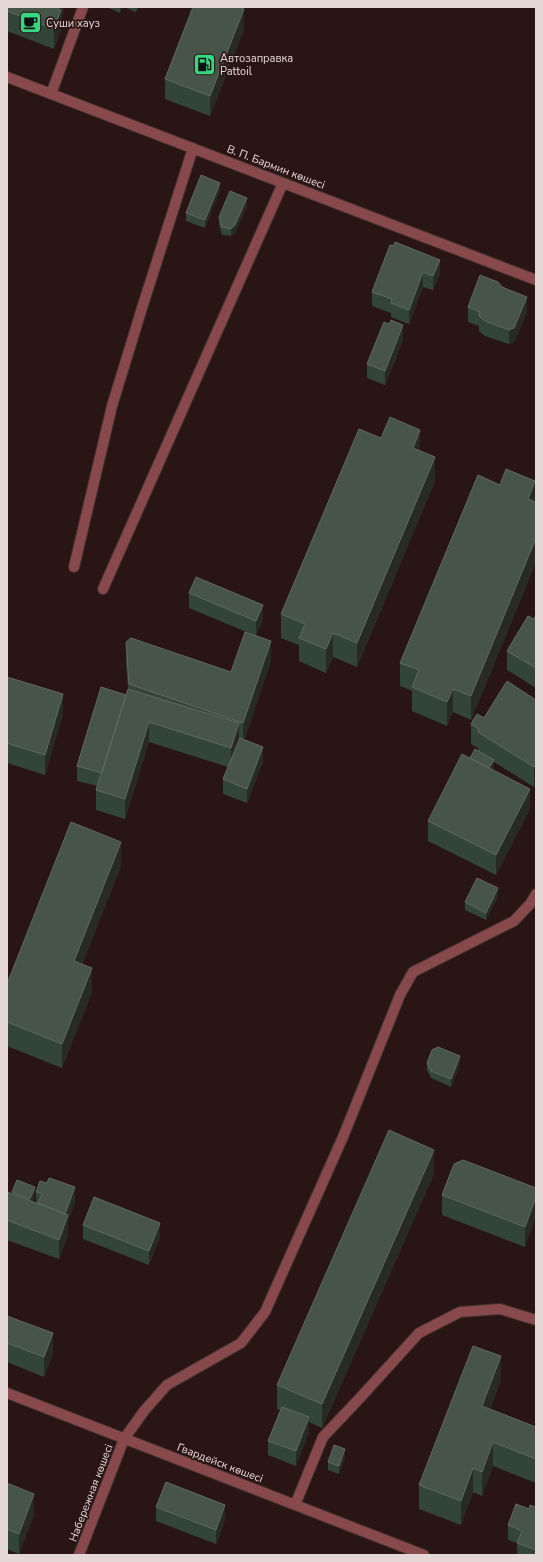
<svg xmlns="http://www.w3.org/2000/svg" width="543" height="1562" viewBox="0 0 543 1562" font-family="'Nunito Sans',sans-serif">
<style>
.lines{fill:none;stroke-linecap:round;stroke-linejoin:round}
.minor-casing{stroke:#443030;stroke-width:12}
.minor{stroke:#87494b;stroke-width:10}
.wall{fill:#334538}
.shaded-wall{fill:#282b23}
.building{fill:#475549;stroke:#60695f}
.labels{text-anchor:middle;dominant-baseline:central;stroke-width:3.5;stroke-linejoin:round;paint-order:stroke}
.poi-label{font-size:11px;fill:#e6d7d7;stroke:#2a1515;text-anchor:start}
.street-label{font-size:11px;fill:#e6d7d7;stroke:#2a1515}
</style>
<rect width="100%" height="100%" fill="#2a1515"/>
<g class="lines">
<defs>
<path id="minor" d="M7,77L536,280
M51,94L83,7
M74,567L112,406L142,308L193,148
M103,589L283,183
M7,1393L424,1555
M295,1505L323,1437L359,1399L419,1333L460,1312L500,1309L536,1320
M79,1555L124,1439L144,1411L167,1385L241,1343L265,1312L343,1137L400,995L413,972L514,921L530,904L536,894"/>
</defs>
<use href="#minor" class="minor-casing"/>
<use href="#minor" class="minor"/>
</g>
<path class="wall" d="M7,7H64V11L61,21V30L54,49L7,31Z
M109,7H122L120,13L109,8Z
M123,7H138L136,12Z
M244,29L210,116L165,99V79Z
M220,190L205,228L186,221V213Z
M247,206L235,233L231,236L222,235L219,225V217Z
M390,245L440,274L433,290L423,287L409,324L391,317V313L372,306V292Z
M502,287L527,312L514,342L509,344L485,336L479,331V326L468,322V307Z
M389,324L403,340L385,385L367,378V364Z
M381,438L420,451L435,481L357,667L333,657L326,673L299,661V645L281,638V614Z
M535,502H536V562L471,720L453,712L447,726L412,711V691L400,686V663Z
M189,593L263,619L256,636L189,608Z
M536,615V688L507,670V651L534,619Z
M126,642L231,672L271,661L244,740L263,762L247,803L223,794V779L228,767L149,742L125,819L96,810V790L98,786L77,781V766L126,695L128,689L126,662Z
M7,677L63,714L45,775L7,763Z
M536,700V784L534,787L494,762V767L493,769L530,809L496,875L428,841V821L470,758L478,751V748L471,744V724L484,718Z
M121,866L82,964L92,992L62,1068L7,1046V984Z
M498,896L486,920L465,910V902Z
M427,1063L460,1064L451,1087L431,1078L427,1070Z
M434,1174L322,1428L309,1422V1432L296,1466L268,1455V1441L280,1410L277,1409V1385Z
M536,1188L525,1247L442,1215V1195Z
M7,1192L12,1193V1192L35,1195L33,1201L36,1203V1192L75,1202L68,1220V1235L59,1259L7,1240Z
M83,1225L160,1237L149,1265L83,1239Z
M7,1316L53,1353L44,1377L7,1362Z
M501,1380L490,1409L536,1427V1483L493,1466L482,1496L473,1492L461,1525L419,1509V1485Z
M345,1457L339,1474L328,1470V1462Z
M7,1483L34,1514L19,1554L7,1549Z
M156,1507L225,1520L216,1544L156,1521Z
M536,1507V1555H517V1543L508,1540V1525L529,1509Z"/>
<path class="shaded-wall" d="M59,7H64V11L61,21V30L54,49V29Z
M120,7H122L120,13Z
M244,9V29L210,116V96Z
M220,183V190L205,228V220Z
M247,198V206L235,233L231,236V229Z
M440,260V274L433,290V276Z
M423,272V287L409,324V310Z
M527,297V312L514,342L509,344V330Z
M403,325V340L385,385V371Z
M420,430V454L413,448Z
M435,457V481L357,667V643Z
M535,481V505L528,499Z
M536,538V562L471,720V696Z
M263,605V619L256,636V621Z
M333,633V657L326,673V649Z
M271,641V661L243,743V723Z
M453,689V712L447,726V702Z
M63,694V714L45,775V755Z
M149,722V742L125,819V799Z
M239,723V743L231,768V748Z
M263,747V762L247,803V789Z
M494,760V767L486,781V773Z
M536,764V784L534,787V767Z
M530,789V809L496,875V855Z
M121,842V866L74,985V961Z
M498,888V896L486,920V913Z
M92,968V992L62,1068V1044Z
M460,1056V1064L451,1087V1079Z
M434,1150V1174L322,1428V1404Z
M35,1187V1195L30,1207V1199Z
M75,1187V1202L68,1220V1235L59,1259V1240L64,1218Z
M536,1197V1217L525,1247V1227Z
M160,1223V1237L149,1265V1251Z
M53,1333V1353L44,1377V1357Z
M501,1356V1380L482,1430V1406Z
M309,1417V1432L296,1466V1451Z
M493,1442V1466L482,1496V1472Z
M345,1449V1457L339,1474V1466Z
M473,1468V1492L461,1525V1501Z
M34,1494V1514L19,1554V1534Z
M225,1505V1520L216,1544V1530Z"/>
<path class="building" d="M7,7H59L58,9L61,10L54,29L7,11Z
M193,7H238L244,9L210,96L165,79Z
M201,175L220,183L205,220L186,213Z
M230,191L247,198L235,225L231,229L222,227L219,217Z
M395,242L440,260L433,276L423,272L409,310L391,303L392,299L372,292L390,245L393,246Z
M480,275L498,282L502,287L527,297L514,328L509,330L485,321L479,316L480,312L468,307Z
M391,320L403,325L385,371L367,364L384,322L389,324Z
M390,417L420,430L413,448L435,457L357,643L333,633L326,649L299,638L305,624L281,614L359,429L381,438Z
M506,469L535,481L528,499L536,502V538L471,696L453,689L447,702L412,687L419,670L400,663L478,475L500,485Z
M196,577L263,605L256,621L189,593Z
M536,615V668L507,651L528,616L534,619Z
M245,632L271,641L243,723L129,684L126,642L131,638L231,672Z
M7,677L63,694L45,755L7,743Z
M507,681L536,700V764L534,767L478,732L479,729L471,724L477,714L484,718Z
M101,687L126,695L102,773L77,766Z
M128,689L239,723L231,748L149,722L125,799L96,790Z
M240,738L263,747L247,789L223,779Z
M475,749L494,760L489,768L470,758Z
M462,754L530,789L496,855L428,821Z
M71,822L121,842L74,961L92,968L62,1044L7,1022V984Z
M477,878L498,888L486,913L465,902Z
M438,1047L460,1056L451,1079L431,1071L427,1063L432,1050Z
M389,1130L434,1150L322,1404L277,1385Z
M463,1160L536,1188V1197L525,1227L442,1195L454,1164Z
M49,1178L75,1187L65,1214L38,1203L42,1194L36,1192L40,1181L47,1183Z
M17,1180L35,1187L30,1199L12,1192Z
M7,1192L68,1215L59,1240L7,1220Z
M94,1197L160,1223L149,1251L83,1225Z
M7,1316L53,1333L44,1357L7,1343Z
M473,1346L501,1356L482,1406L536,1427V1459L493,1442L482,1472L473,1468L461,1501L419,1485Z
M282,1407L309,1417L296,1451L268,1441Z
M334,1445L345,1449L339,1466L328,1462Z
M166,1482L225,1505L216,1530L156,1507Z
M7,1483L34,1494L19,1534L7,1529Z
M516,1504L529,1509L530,1505L536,1507V1550L517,1543L522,1531L508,1525Z"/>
<defs>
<symbol id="cafe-square" viewBox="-11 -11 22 22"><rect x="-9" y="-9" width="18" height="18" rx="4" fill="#35d881" stroke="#2a1515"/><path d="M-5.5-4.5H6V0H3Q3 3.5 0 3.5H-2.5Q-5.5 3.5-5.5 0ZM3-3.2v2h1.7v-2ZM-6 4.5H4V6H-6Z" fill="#111"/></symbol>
<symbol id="fuel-square" viewBox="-11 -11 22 22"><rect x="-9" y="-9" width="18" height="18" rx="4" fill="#35d881" stroke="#2a1515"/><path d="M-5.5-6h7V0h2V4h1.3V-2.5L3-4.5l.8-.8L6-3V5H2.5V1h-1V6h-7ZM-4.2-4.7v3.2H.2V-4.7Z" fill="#111"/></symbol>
</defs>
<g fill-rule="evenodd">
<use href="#cafe-square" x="18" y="10" width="25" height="25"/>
<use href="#fuel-square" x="192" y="52" width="25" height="25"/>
</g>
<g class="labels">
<g class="poi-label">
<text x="46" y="23">Суши хауз</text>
<text x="220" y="58">Автозаправка<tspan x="220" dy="13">Pattoil</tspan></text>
</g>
<g class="street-label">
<text transform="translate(276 167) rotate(21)">В. П. Бармин көшесі</text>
<text transform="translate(220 1463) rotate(21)">Гвардейск көшесі</text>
<text transform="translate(91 1493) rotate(-69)">Набережная көшесі</text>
</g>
</g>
<rect width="543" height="1562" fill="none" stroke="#e6d7d7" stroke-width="16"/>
</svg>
